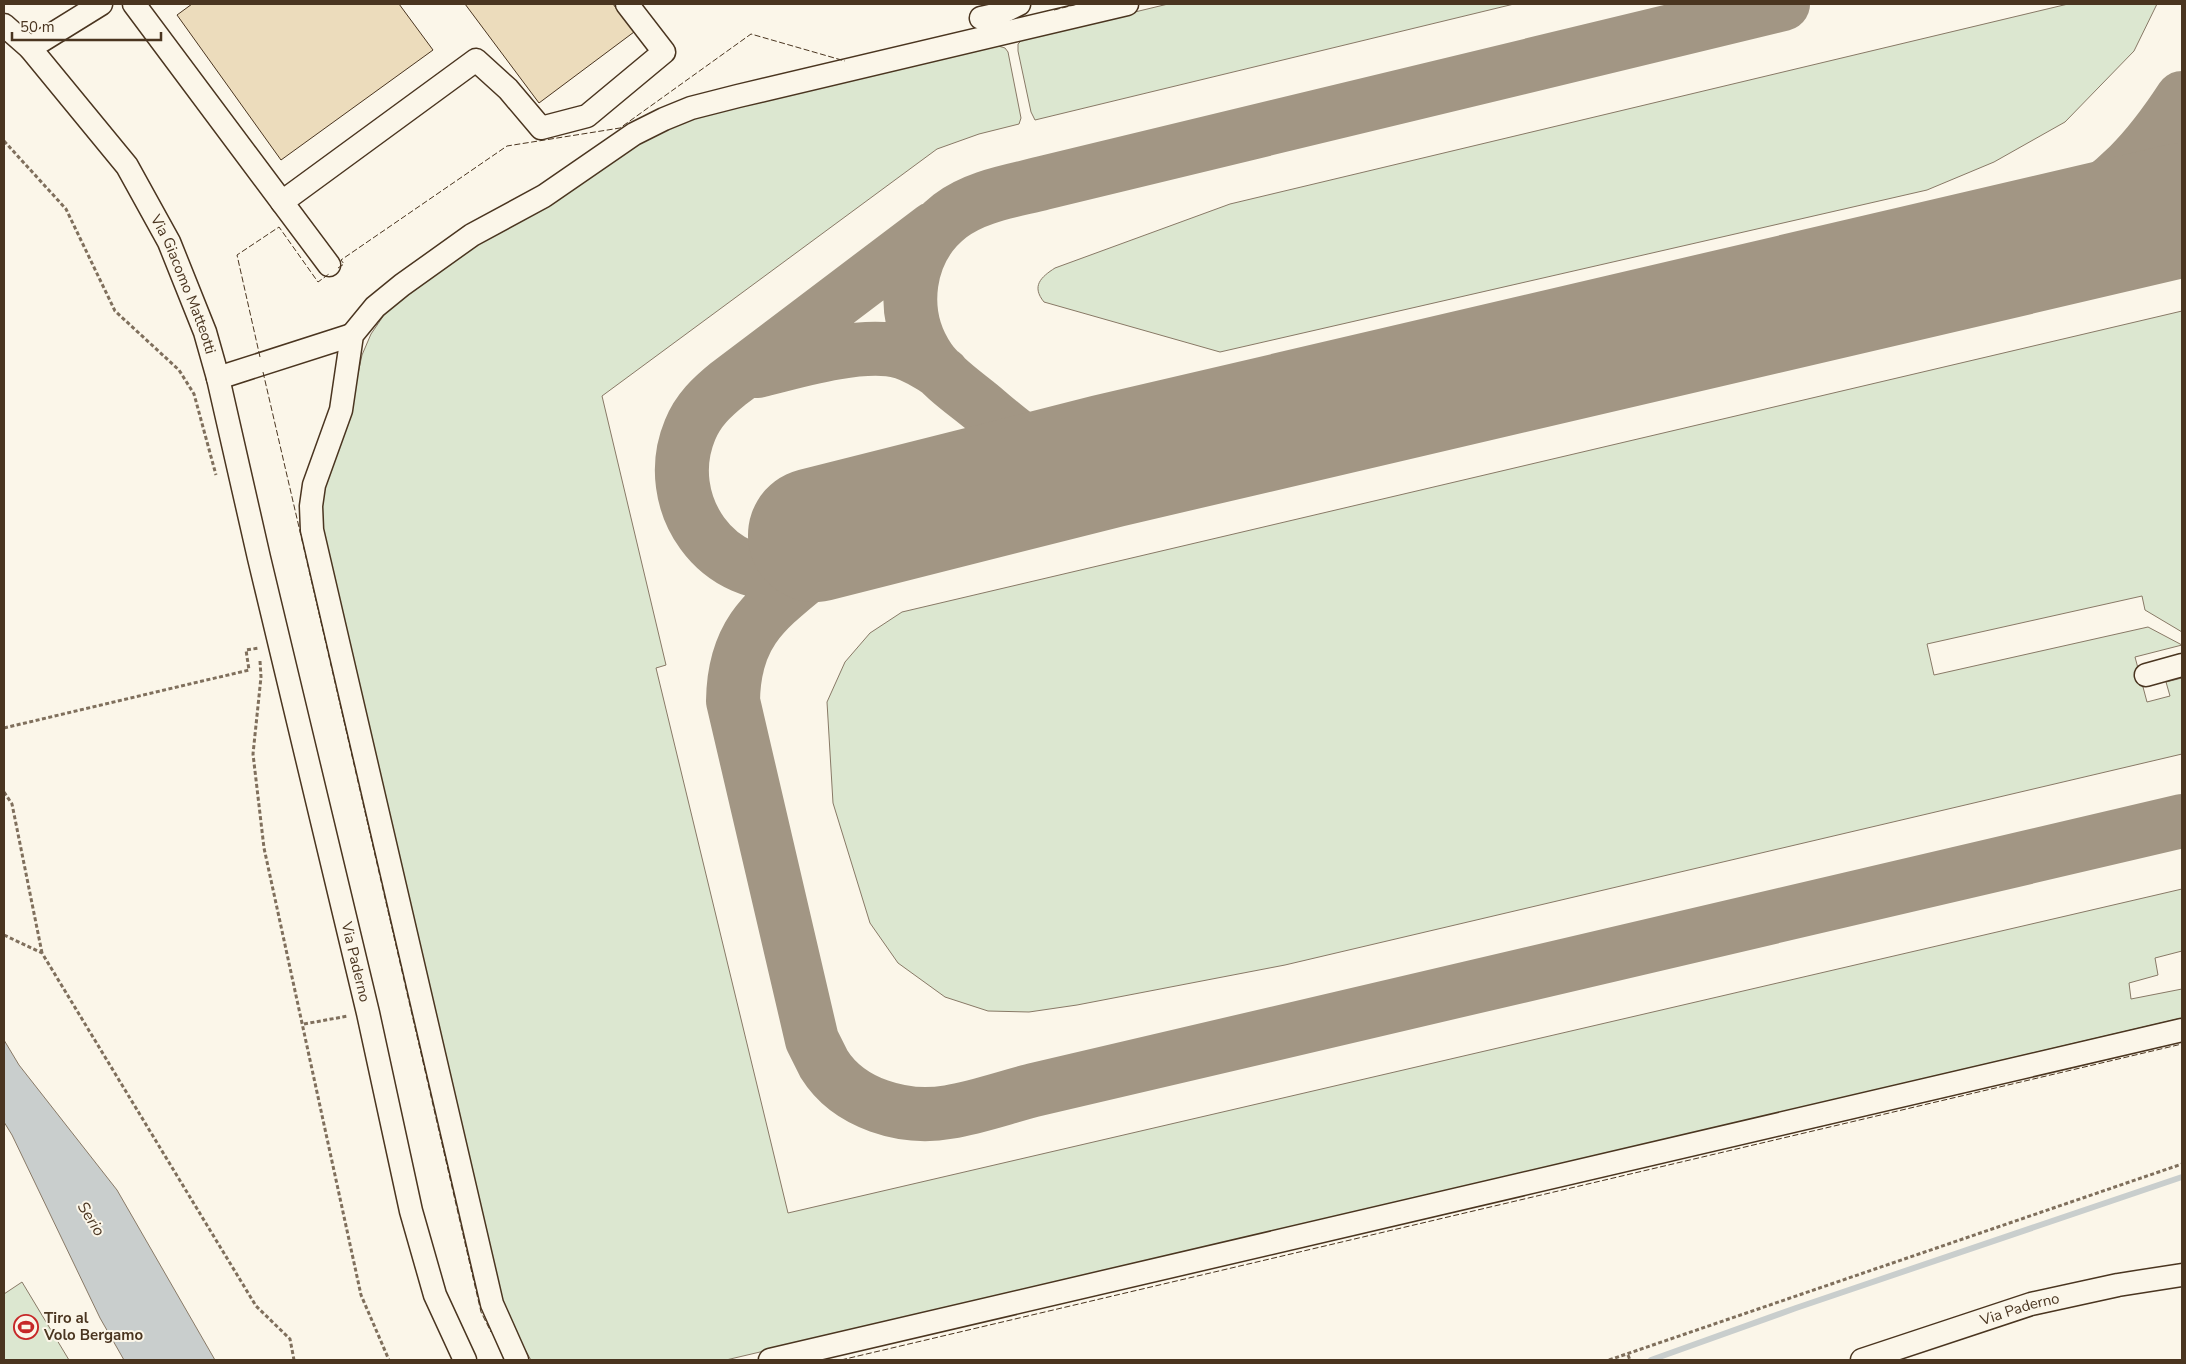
<svg xmlns="http://www.w3.org/2000/svg" width="2186" height="1364" viewBox="0 0 2186 1364" font-family="'Nunito Sans',sans-serif">
<style>
.green{fill:#dce7d0;stroke:#887966}
.water{fill:#c9cecd;stroke:#887966}
.lines{fill:none;stroke-linecap:round;stroke-linejoin:round}
.stream{stroke:#c9cecd;stroke-width:6}
.taxiway{stroke:#a29684;stroke-width:54}
.runway{stroke:#a29684;stroke-width:134}
.building{fill:#ecdcbc;stroke:#4a3520}
.minor-casing{stroke:#4a3520;stroke-width:25}
.path{stroke:#7f6f5c;stroke-width:3;stroke-dasharray:4 2.5;stroke-linecap:butt}
.minor{stroke:#fbf6e9;stroke-width:22}
.fence{stroke:#4a3520;stroke-width:1;stroke-dasharray:6 2.5;stroke-linecap:butt}
.labels{text-anchor:middle;dominant-baseline:central;stroke-width:4;stroke-linejoin:round;paint-order:stroke}
.street-label{font-size:15px;fill:#4a3520;stroke:#fbf6e9}
.poi-label{font-size:15px;font-weight:bold;fill:#4a3520;stroke:#fbf6e9;text-anchor:start}
.water-label{font-size:16px;font-style:italic;fill:#4a3520;stroke:#fbf6e9}
</style>
<rect width="100%" height="100%" fill="#fbf6e9"/>
<path class="green" d="M1168,4H1514L1035,120L1031,112L1018,51V44L1023,39Z
M2068,4H2157L2134,51L2065,122L1994,162L1927,190L1220,352L1044,302C1031,286 1041,277 1055,268L1230,204Z
M995,45L1005,48L1008,52L1021,118L1019,124L979,134L937,149L602,396L666,665L656,668L788,1213L2182,889V951L2155,958L2158,975L2129,983L2131,999L2182,989V1018L726,1360H531L517,1336L501,1301L320,528L322,486L354,392L362,355L371,334L386,312L436,268L668,123Z
M2182,311V632L2145,610L2142,596L1927,644L1934,675L2148,627L2182,645L2135,657L2147,702L2170,696L2166,682L2182,678V754L1285,965L1077,1005L1029,1012L988,1011L945,997L898,963L870,923L833,803L827,702L845,662L870,633L902,612Z
M22,1282L69,1360H4V1294Z"/>
<path class="water" d="M4,1040L19,1065L117,1190L215,1360H124L100,1318L12,1135L4,1122Z"/>
<g class="lines">
<path class="stream" d="M1651,1360L1796,1308L2182,1177"/>
<path class="taxiway" d="M933,229L728,384C712,397 698,410 690,430C660,502 717,586 797,572C823,567 849,544 872,530L1057,487
M1970,259C1989,252 2010,247 2028,238C2040,233 2050,225 2061,218C2117,183 2146,153 2182,98
M758,371C796,361 864,341 902,352C917,357 930,365 943,374
M1108,461C1089,460 1066,461 1048,454C1023,443 1003,425 983,408C965,393 942,378 929,359C898,314 906,250 950,216C976,196 1012,191 1043,183L1783,4
M823,563C771,607 734,627 733,701L812,1040C816,1048 820,1056 824,1064C849,1104 904,1120 949,1112C979,1107 1009,1096 1038,1089L2182,821"/>
<path class="runway" d="M815,535L1108,461L2182,210"/>
</g>
<path class="building" d="M192,4H399L433,50L281,160L177,15Z
M465,4H613L634,32L539,103Z"/>
<g class="lines">
<defs>
<g id="minor">
<path d="M134,4L329,265"/>
<path d="M981,18L999,14L1019,4"/>
<path id="s1" d="M4,25L30,48L127,166L169,242L205,332L218,378L259,558L368,1013L411,1211L435,1295L465,1360"/>
<path d="M30,48L101,4"/>
<path d="M282,202L476,60L508,89L541,128L587,116L664,52L627,4"/>
<path d="M218,378L352,335"/>
<path d="M2146,675L2182,665"/>
<path d="M517,1360L492,1304L312,530L311,506L314,485L341,410L352,335L375,307L402,285L472,235L544,196L634,134L664,119L691,108L738,96L1127,4"/>
<path d="M770,1360L2182,1030"/>
<path id="s2" d="M1862,1360L2031,1304L2118,1285L2182,1275"/>
</g>
</defs>
<use href="#minor" class="minor-casing"/>
<path class="path" d="M4,141L66,209L115,311L179,370L194,394L216,475
M260,661L261,677L253,754L264,848L361,1295L389,1360
M4,728L249,670L246,650L259,648
M4,792L12,804L42,953
M4,935L42,953L256,1306L290,1339L294,1360
M304,1024L348,1016
M1628,1355L1630,1360
M1609,1360L2182,1164"/>
<use href="#minor" class="minor"/>
<path class="fence" d="M1054,10L1078,4
M338,268L344,264L341,260L507,146L620,128L751,34L845,61
M260,357L237,255L279,227L318,282L329,274
M263,372L481,1312L491,1332
M841,1360L2182,1044"/>
</g>
<defs>
<symbol id="stadium-ring" viewBox="-11 -11 22 22"><circle r="9.5" fill="#fbf6e9" stroke="#c62828" stroke-width="1.5"/><path d="M0-5a6.5 5 0 1 0 0 10a6.5 5 0 1 0 0-10ZM-3.5-1.8h7v3.6h-7Z" fill="#c62828"/></symbol>
</defs>
<g fill-rule="evenodd">
<use href="#stadium-ring" x="12" y="1313" width="28" height="28"/>
</g>
<g class="labels">
<g class="street-label">
<text stroke="none"><textPath href="#s1" startOffset="319">Via Giacomo Matteotti</textPath></text>
<text stroke="none"><textPath href="#s1" startOffset="1019">Via Paderno</textPath></text>
<text stroke="none"><textPath href="#s2" startOffset="166">Via Paderno</textPath></text>
</g>
<g class="poi-label">
<text x="44" y="1318">Tiro al<tspan x="44" dy="17">Volo Bergamo</tspan></text>
</g>
<g class="water-label">
<text transform="translate(91 1219) rotate(58)">Serio</text>
</g>
</g>
<rect width="2186" height="1364" fill="none" stroke="#4a3520" stroke-width="10"/>
<path d="M12 32v8h149v-8" fill="none" stroke="#4a3520" stroke-width="2.5"/>
<text x="20" y="32" font-size="15" fill="#4a3520" stroke="#fbf6e9" stroke-width="4" paint-order="stroke">50 m</text>
</svg>
